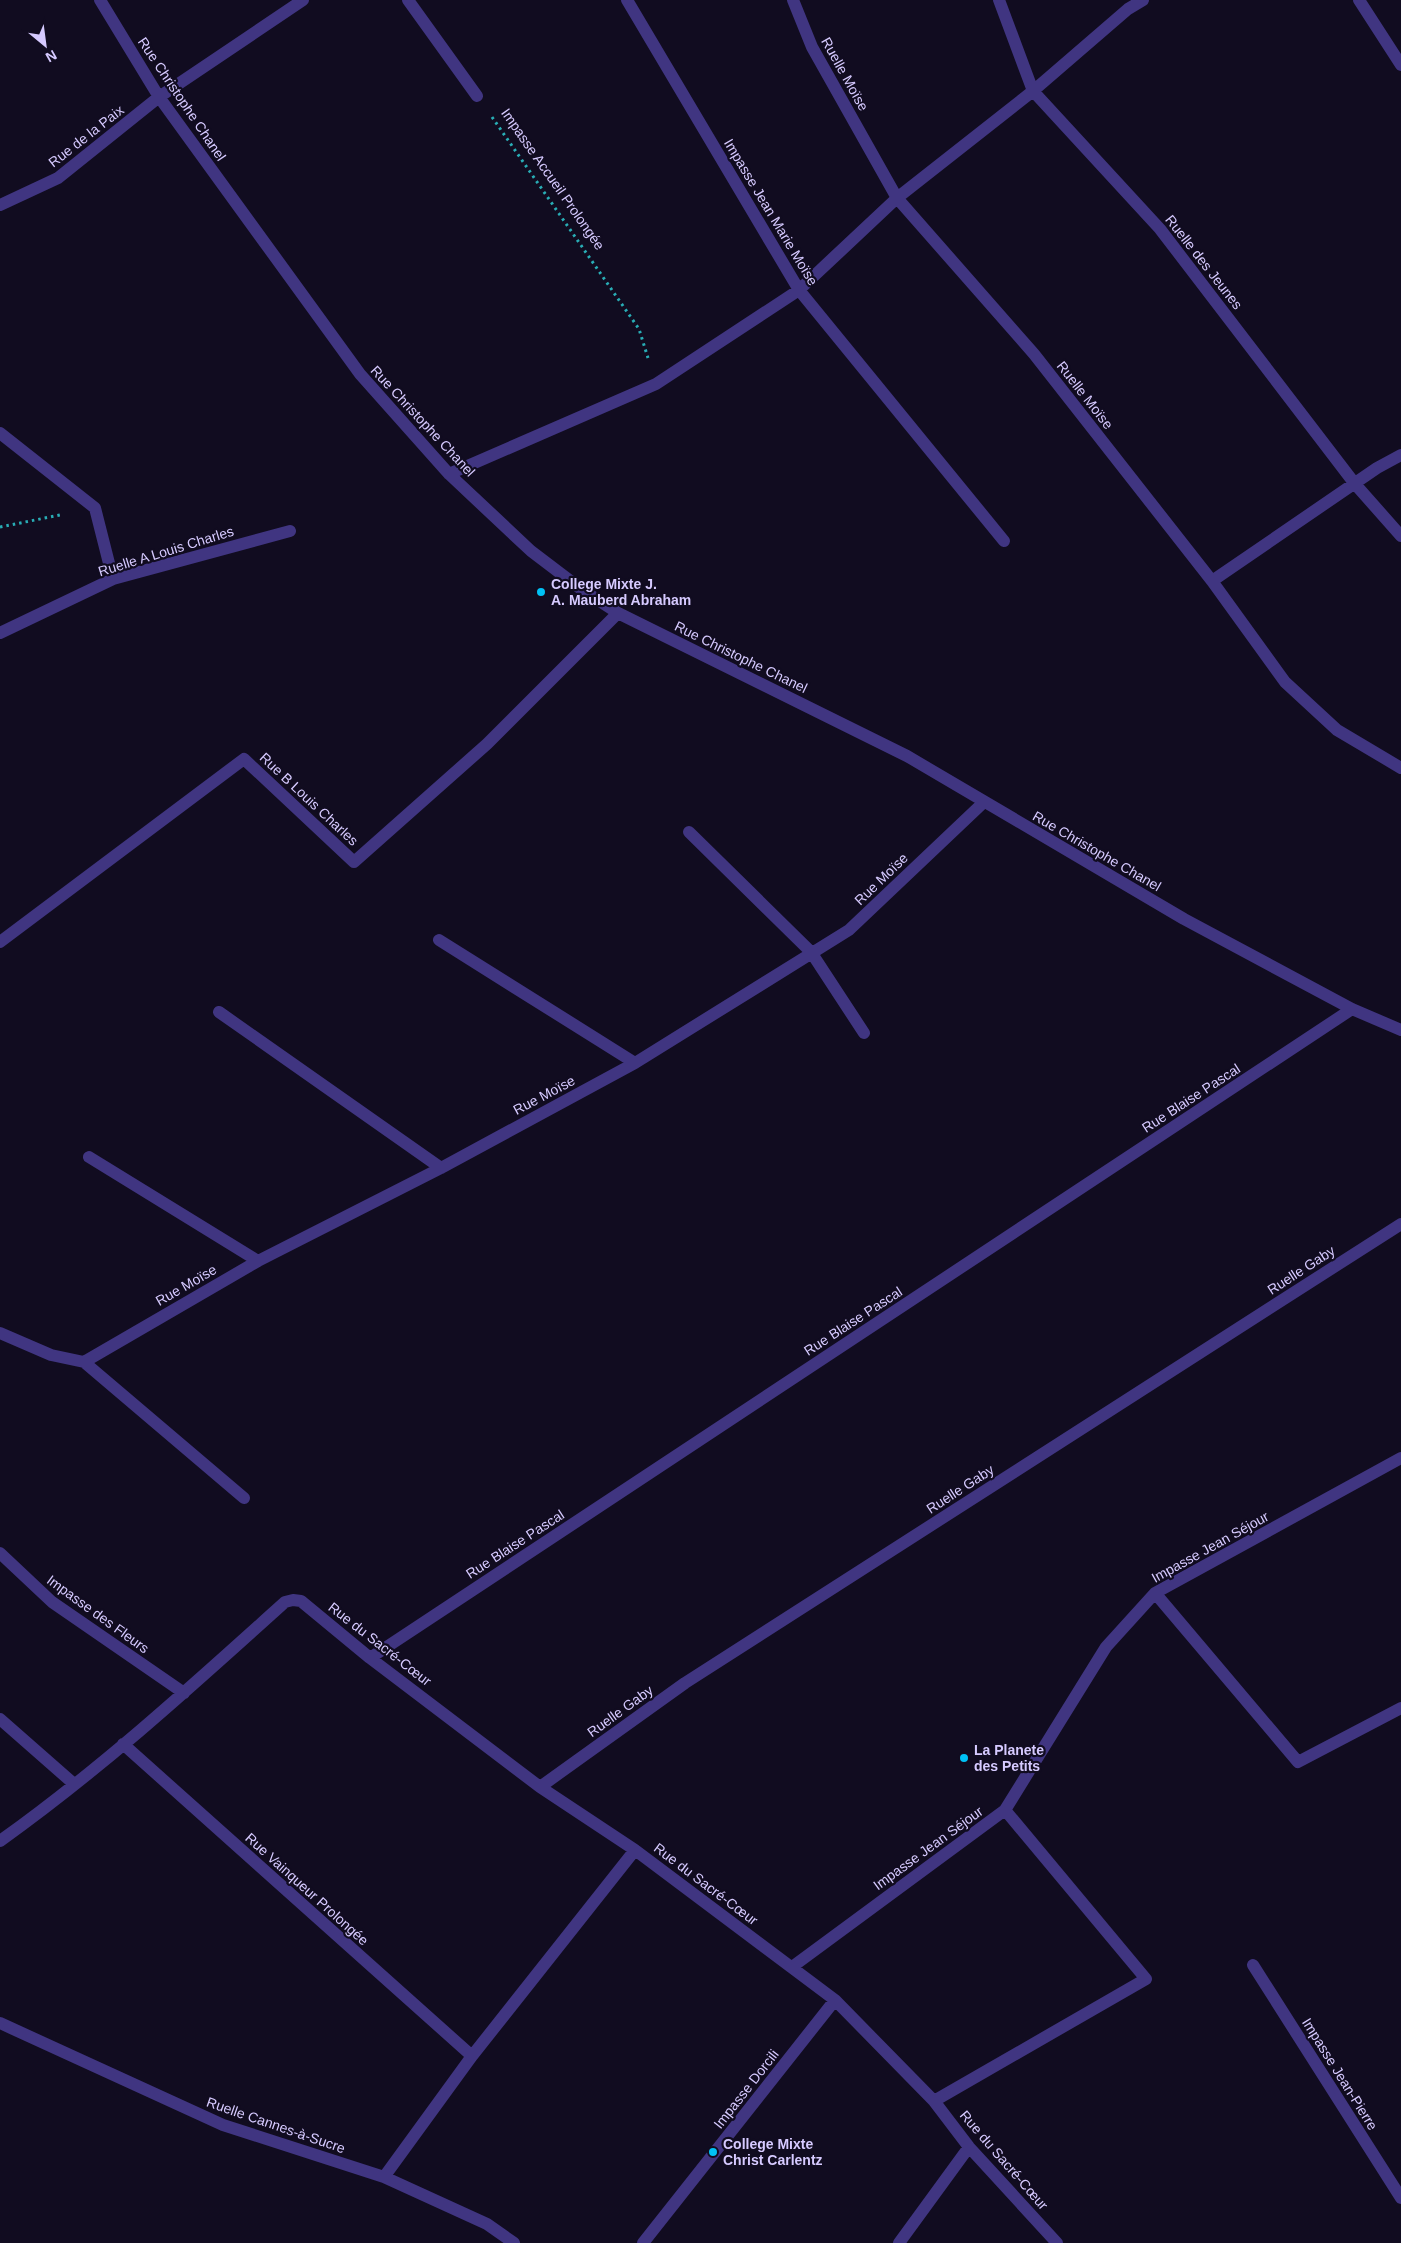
<svg xmlns="http://www.w3.org/2000/svg" width="1401" height="2243" viewBox="0 0 1401 2243" font-family="Arial,sans-serif">
<style>
.lines{fill:none;stroke-linecap:round;stroke-linejoin:round}
.path{stroke:#29adb5;stroke-width:3;stroke-dasharray:2.5 4;stroke-linecap:butt}
.minor{stroke:#403581;stroke-width:12}
.poi-dot{fill:#00c1f5;stroke:#110c20;stroke-width:2}
.labels{text-anchor:middle;dominant-baseline:central;stroke-width:4.5;stroke-linejoin:round;paint-order:stroke}
.street-label{font-size:14px;fill:#d6caff;stroke:#110c20}
.poi-label{font-size:14px;font-weight:bold;fill:#d6caff;stroke:#110c20;text-anchor:start}
</style>
<rect width="100%" height="100%" fill="#110c20"/>
<g class="lines">
<path class="path" d="M492,117L639,329L648,358
M0,527L60,515"/>
<path class="minor" d="M100,0L159,97L360,374L449,474L531,551L581,589L618,613L907,756L1184,919L1352,1009L1401,1030
M408,0L477,96
M627,0L799,290L1004,541
M793,0L812,47L897,198L1034,354L1212,581L1285,682L1337,730L1401,768
M999,0L1033,91L1160,229L1355,484L1401,536
M1359,0L1401,65
M0,205L58,178L159,97L303,0
M0,433L95,508L113,579
M449,474L656,384L799,290L897,198L1033,91L1128,9L1143,0
M1212,581L1377,468L1401,455
M0,633L113,579L290,531
M689,832L811,952L864,1033
M439,940L635,1063
M0,942L244,759L354,862L487,744L618,613
M219,1012L441,1168
M89,1157L258,1261
M0,1333L51,1355L84,1362L244,1498
M84,1362L258,1261L441,1168L635,1063L849,930L984,802
M0,1553L52,1602L184,1693
M1155,1593L1298,1762L1401,1708
M370,1658L1352,1009
M0,1719L74,1784
M123,1744L472,2056
M540,1787L685,1683L1401,1224
M0,1841C101,1769 193,1685 285,1602L293,1600L301,1601L370,1658L540,1787L635,1850L835,2000L934,2101L969,2147L1057,2243
M1253,1965L1401,2198
M792,1967L1005,1810L1106,1647L1155,1593L1401,1458
M0,2023L223,2125L384,2177L487,2224L514,2243
M934,2101L1146,1979L1005,1810
M384,2177L472,2056L635,1850
M643,2243L835,2000
M899,2243L969,2147"/>
</g>
<g class="poi-dot">
<circle cx="541" cy="592" r="5"/>
<circle cx="964" cy="1758" r="5"/>
<circle cx="713" cy="2152" r="5"/>
</g>
<g class="labels">
<g class="street-label">
<text transform="translate(845 74) rotate(61)">Ruelle Moïse</text>
<text transform="translate(182 99) rotate(56)">Rue Christophe Chanel</text>
<text transform="translate(86 136) rotate(-38)">Rue de la Paix</text>
<text transform="translate(553 179) rotate(55)">Impasse Accueil Prolongée</text>
<text transform="translate(771 212) rotate(59)">Impasse Jean Marie Moïse</text>
<text transform="translate(1204 262) rotate(52)">Ruelle des Jeunes</text>
<text transform="translate(1085 395) rotate(52)">Ruelle Moïse</text>
<text transform="translate(423 421) rotate(47)">Rue Christophe Chanel</text>
<text transform="translate(166 551) rotate(-17)">Ruelle A Louis Charles</text>
<text transform="translate(741 657) rotate(26)">Rue Christophe Chanel</text>
<text transform="translate(309 799) rotate(43)">Rue B Louis Charles</text>
<text transform="translate(1097 851) rotate(30)">Rue Christophe Chanel</text>
<text transform="translate(881 879) rotate(-44)">Rue Moïse</text>
<text transform="translate(544 1095) rotate(-28)">Rue Moïse</text>
<text transform="translate(1191 1098) rotate(-33)">Rue Blaise Pascal</text>
<text transform="translate(1301 1270) rotate(-33)">Ruelle Gaby</text>
<text transform="translate(186 1285) rotate(-30)">Rue Moïse</text>
<text transform="translate(853 1321) rotate(-33)">Rue Blaise Pascal</text>
<text transform="translate(960 1489) rotate(-33)">Ruelle Gaby</text>
<text transform="translate(515 1544) rotate(-33)">Rue Blaise Pascal</text>
<text transform="translate(1210 1547) rotate(-29)">Impasse Jean Séjour</text>
<text transform="translate(98 1614) rotate(36)">Impasse des Fleurs</text>
<text transform="translate(380 1644) rotate(38)">Rue du Sacré-Cœur</text>
<text transform="translate(620 1711) rotate(-36)">Ruelle Gaby</text>
<text transform="translate(928 1848) rotate(-36)">Impasse Jean Séjour</text>
<text transform="translate(706 1884) rotate(37)">Rue du Sacré-Cœur</text>
<text transform="translate(307 1889) rotate(42)">Rue Vainqueur Prolongée</text>
<text transform="translate(1340 2074) rotate(58)">Impasse Jean-Pierre</text>
<text transform="translate(746 2089) rotate(-52)">Impasse Dorcili</text>
<text transform="translate(276 2125) rotate(19)">Ruelle Cannes-à-Sucre</text>
<text transform="translate(1004 2160) rotate(49)">Rue du Sacré-Cœur</text>
</g>
<g class="poi-label">
<text x="551" y="584">College Mixte J.<tspan x="551" dy="16">A. Mauberd Abraham</tspan></text>
<text x="974" y="1750">La Planete<tspan x="974" dy="16">des Petits</tspan></text>
<text x="723" y="2144">College Mixte<tspan x="723" dy="16">Christ Carlentz</tspan></text>
</g>
</g>
<g transform="translate(45 45) rotate(151)" stroke="#110c20" stroke-width="4" paint-order="stroke">
<path d="M0-4L9 19L0 12L-9 19Z" fill="#d6caff"/>
<text y="-8" font-size="14" font-weight="bold" text-anchor="middle" fill="#d6caff">N</text>
</g>
</svg>
